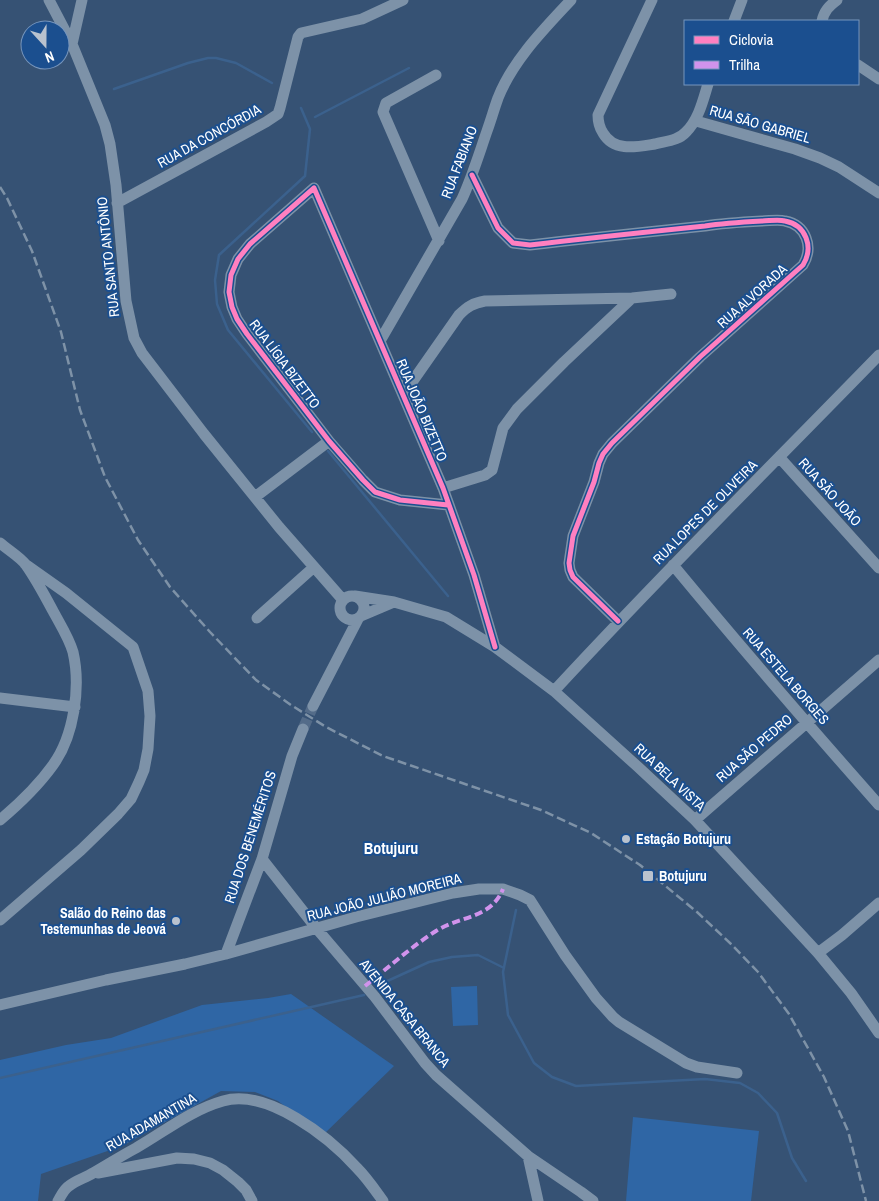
<svg xmlns="http://www.w3.org/2000/svg" width="879" height="1201" viewBox="0 0 879 1201" font-family="'Archivo Narrow',sans-serif">
<style>
.green{fill:#2f66a5}
.lines{fill:none;stroke-linecap:round;stroke-linejoin:round}
.stream{stroke:#3b618d;stroke-width:2.5}
.street-tunnel{stroke:#546c89;stroke-width:11;stroke-dasharray:11 5.5;stroke-linecap:butt}
.street{stroke:#7d92a8;stroke-width:11}
.rail{stroke:#7e92a7;stroke-width:2.5;stroke-dasharray:9 4;stroke-linecap:butt}
.quiet{stroke:#d193ec;stroke-width:4;stroke-dasharray:8 4;stroke-linecap:butt}
.cycleway-casing{stroke:#1b4f8f;stroke-width:8}
.cycleway{stroke:#ff80c0;stroke-width:5}
.poi-dot{fill:#b9c2ce;stroke:#1b4f8f;stroke-width:2}
.labels{text-anchor:middle;dominant-baseline:central;stroke-width:4;stroke-linejoin:round;paint-order:stroke}
.street-label{font-size:14px;fill:#fff;stroke:#1b4f8f}
.poi-label{font-size:14px;font-weight:bold;fill:#fff;stroke:#1b4f8f;text-anchor:start}
.quarter-label{font-size:16px;font-weight:bold;fill:#fff;stroke:#1b4f8f}
</style>
<rect width="100%" height="100%" fill="#365274"/>
<path class="green" d="M477,986L478,1025L453,1026L451,987Z
M291,994L394,1066L323,1135L278,1101L255,1092L221,1091L122,1146L41,1174L38,1201H0V1060L66,1045L111,1038L202,1005L268,998Z
M633,1117L759,1131L751,1201H626Z"/>
<g class="lines">
<path class="stream" d="M114,89L188,63L208,58H216L236,63L272,83
M301,108L310,129L305,176L219,255L215,280L217,304L228,330L312,432
M315,117L409,68
M328,451L448,596
M516,910L503,972L508,1015L534,1063L552,1077L576,1086L705,1079L740,1083L758,1093L777,1113L792,1158L806,1181
M383,983L429,962L452,957L478,955L504,968
M0,1078L364,995"/>
<path class="street-tunnel" d="M303,729L313,706"/>
<path class="street" d="M49,0L72,44L105,125L110,144L116,185L126,301L134,338L142,353L204,434L279,527L343,600
M652,0L598,115C598,122 599,127 603,133C614,152 636,147 655,144C666,141 678,141 686,132C699,119 703,100 708,84
M734,21L742,0
M822,21C824,11 829,6 837,0
M72,44L82,0
M858,65L879,79
M436,75L386,103L383,112L439,241
M696,121L795,149L820,158L839,167L879,193
M472,175L498,228L513,243L530,245C589,238 647,232 705,226C724,223 743,222 762,221C769,221 778,219 785,221C806,225 814,247 803,265L700,357L612,443L603,454L599,463L594,482L573,536L569,563L570,570L573,577L618,621
M117,203L266,122L278,114L280,108L298,37L301,33L362,19L403,0
M380,341L462,199C472,177 479,154 487,131C491,120 494,109 498,98C513,60 544,29 571,0
M403,395L459,315C467,307 473,303 485,301L632,298L671,294
M780,458L879,568
M443,488L485,475L492,470L503,428L517,409L564,362L632,298
M255,497L329,441
M448,505L400,500L375,492L363,480L329,441L247,334L237,319L232,307L229,292L231,275L238,259L250,244L314,188L443,488L474,575L495,647
M0,543C8,550 20,557 26,565C36,579 45,596 53,611C60,624 69,638 73,652C81,687 74,736 53,765C38,786 19,804 0,820
M673,565C740,646 809,726 879,805
M340 608a12 12 0 1 1 24 0a12 12 0 1 1-24 0Z
M355,596L394,602L446,617L495,647L554,691L637,766L695,820L818,953L851,993L879,1033
M361,616L394,602
M257,618L314,567
M554,691C660,576 770,467 879,355
M0,698L75,707
M313,706L358,619
M695,820L879,660
M262,859L317,929L375,997L425,1063L436,1075L528,1156L581,1192L593,1201
M0,920L81,850L118,814L131,799L139,782L144,770L148,749L150,716L148,691L133,647L66,593L25,564
M818,953L842,935L879,903
M226,954L262,859L292,756L303,729
M0,1005L106,980L185,964L226,954L356,917L453,893L479,889H503L520,895L530,900L565,955L596,998L613,1017L619,1022L686,1063L697,1067L737,1073
M528,1156L538,1201
M98,1173L177,1158L194,1159L210,1163L223,1170L238,1182L246,1190L252,1201
M58,1201C61,1196 64,1189 69,1186C76,1180 85,1178 93,1173C107,1165 121,1156 136,1148C164,1132 191,1110 223,1101C267,1088 329,1137 357,1168C367,1178 375,1190 383,1201"/>
<path class="rail" d="M0,187L7,198L32,251L61,332L80,410L105,477L138,540L170,587L210,632L256,680L291,705L326,727L383,756L541,810L591,833L640,865L697,912L731,944L758,972L789,1014L824,1077L848,1131L866,1201"/>
<path class="quiet" d="M365,986C389,967 411,947 436,931C459,916 491,919 503,889"/>
<defs>
<path id="cycleway" d="M472,175L498,228L513,243L530,245C589,238 647,232 705,226C724,223 743,222 762,221C769,221 778,219 785,221C806,225 814,247 803,265L700,357L612,443L603,454L599,463L594,482L573,536L569,563L570,570L573,577L618,621
M448,505L400,500L375,492L363,480L329,441L247,334L237,319L232,307L229,292L231,275L238,259L250,244L314,188L443,488L474,575L495,647"/>
</defs>
<use href="#cycleway" class="cycleway-casing"/>
<use href="#cycleway" class="cycleway"/>
</g>
<g class="poi-dot">
<circle cx="626" cy="839" r="5"/>
<rect x="642" y="870" width="12" height="12" rx="2.5"/>
<circle cx="176" cy="921" r="5"/>
</g>
<g class="labels">
<g class="street-label">
<text transform="translate(760 124) rotate(16)">RUA SÃO GABRIEL</text>
<text transform="translate(209 136) rotate(-29)">RUA DA CONCÓRDIA</text>
<text transform="translate(459 162) rotate(-69)">RUA FABIANO</text>
<text transform="translate(108 257) rotate(-96)">RUA SANTO ANTÔNIO</text>
<text transform="translate(752 296) rotate(-42)">RUA ALVORADA</text>
<text transform="translate(285 364) rotate(53)">RUA LÍGIA BIZETTO</text>
<text transform="translate(422 410) rotate(67)">RUA JOÃO BIZETTO</text>
<text transform="translate(830 492) rotate(48)">RUA SÃO JOÃO</text>
<text transform="translate(705 512) rotate(-45)">RUA LOPES DE OLIVEIRA</text>
<text transform="translate(786 676) rotate(49)">RUA ESTELA BORGES</text>
<text transform="translate(754 748) rotate(-41)">RUA SÃO PEDRO</text>
<text transform="translate(670 777) rotate(43)">RUA BELA VISTA</text>
<text transform="translate(250 837) rotate(-72)">RUA DOS BENEMÉRITOS</text>
<text transform="translate(384 897) rotate(-14)">RUA JOÃO JULIÃO MOREIRA</text>
<text transform="translate(405 1013) rotate(51)">AVENIDA CASA BRANCA</text>
<text transform="translate(151 1122) rotate(-30)">RUA ADAMANTINA</text>
</g>
<g class="poi-label">
<text x="636" y="839">Estação Botujuru</text>
<text x="659" y="876">Botujuru</text>
<text x="166" y="913" text-anchor="end">Salão do Reino das<tspan x="166" dy="16">Testemunhas de Jeová</tspan></text>
</g>
<g class="quarter-label">
<text x="391" y="848">Botujuru</text>
</g>
</g>
<rect x="684" y="20" width="175" height="65" fill="#1b4f8f" stroke="#7695bc"/>
<rect x="694" y="36" width="25" height="8" fill="#ff80c0" stroke="#7695bc"/>
<text x="729" y="45" font-size="15" fill="#ffffff">Ciclovia</text>
<rect x="694" y="61" width="25" height="8" fill="#d193ec" stroke="#7695bc"/>
<text x="729" y="70" font-size="15" fill="#ffffff">Trilha</text>
<g transform="translate(45 45) rotate(159)"><circle r="24" fill="#1b4f8f" stroke="#7695bc"/>
<path d="M0-4L9 19L0 12L-9 19Z" fill="#b9c2ce"/>
<text y="-8" font-size="14" font-weight="bold" text-anchor="middle" fill="#ffffff">N</text>
</g>
</svg>
